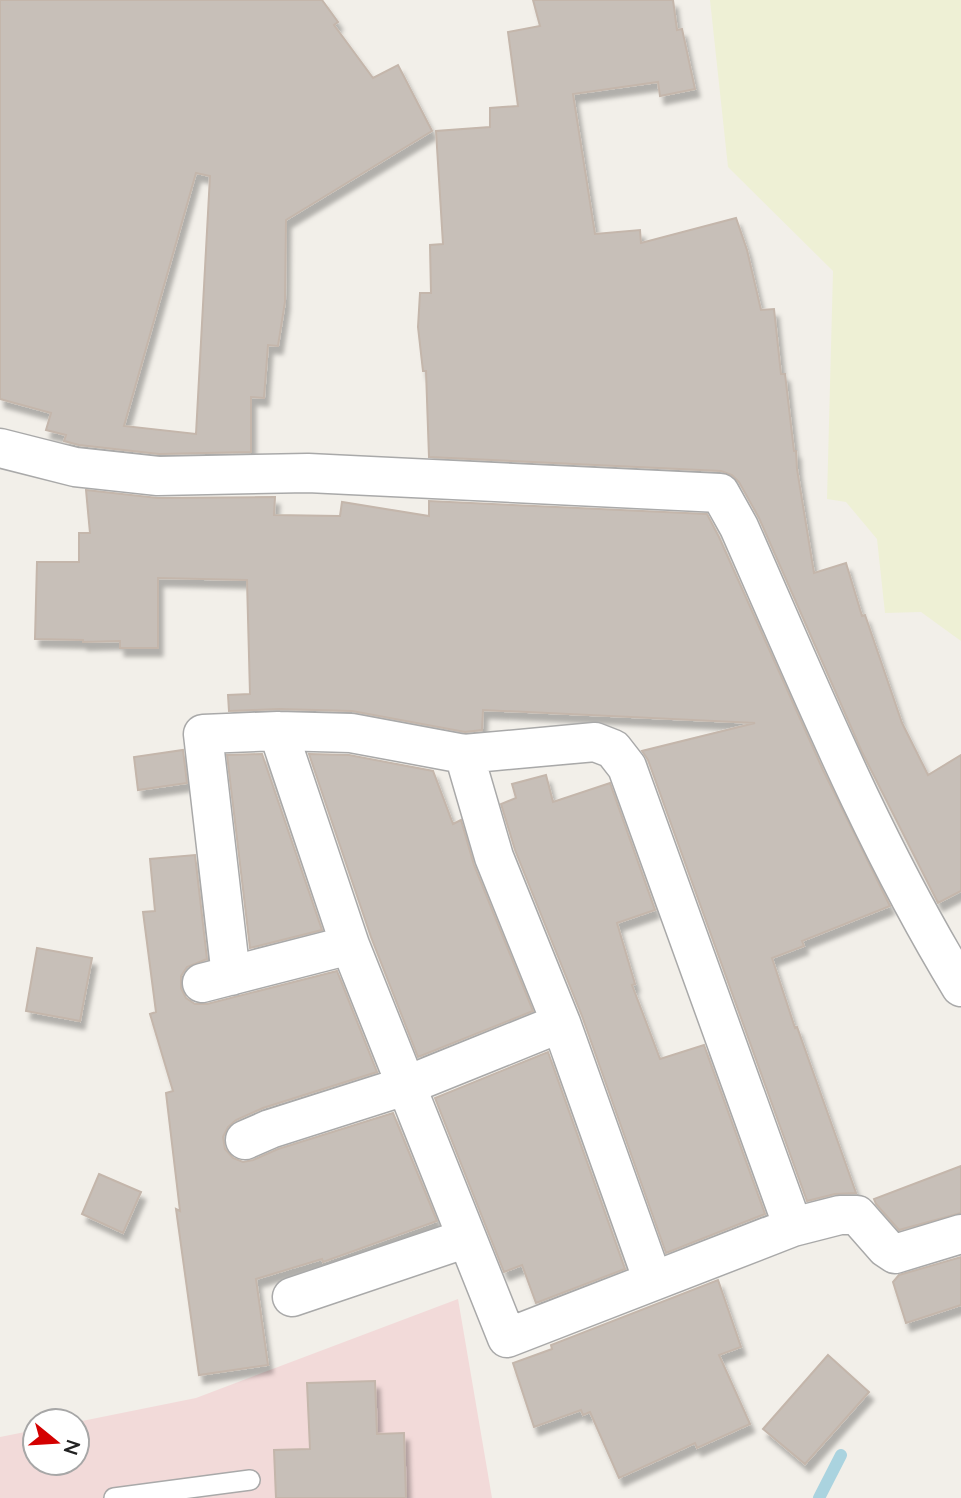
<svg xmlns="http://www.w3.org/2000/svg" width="961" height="1498" viewBox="0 0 961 1498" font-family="Lato,sans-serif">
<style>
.commercial{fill:#f2dad9}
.farmland{fill:#eef0d5}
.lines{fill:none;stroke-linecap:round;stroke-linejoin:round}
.stream{stroke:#aad3df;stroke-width:12}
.building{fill:#c7bfb8;stroke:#c4b6ab;stroke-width:2;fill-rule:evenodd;filter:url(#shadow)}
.lane-casing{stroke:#a9a9a9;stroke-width:22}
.street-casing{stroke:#a9a9a9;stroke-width:41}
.lane{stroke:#fff;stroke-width:19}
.street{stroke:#fff;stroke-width:38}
</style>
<defs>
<filter id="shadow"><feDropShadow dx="4.5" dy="8" stdDeviation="2" flood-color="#0004"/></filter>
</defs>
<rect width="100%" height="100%" fill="#f2efe9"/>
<path class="commercial" d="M458,1299L492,1498H0V1437L35,1430V1463H77V1422L196,1398Z"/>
<path class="farmland" d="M710,0H961V641L921,612L885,613L877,539L846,502L827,499L833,271L728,167Z"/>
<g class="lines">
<path class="stream" d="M819,1498L841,1455"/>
</g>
<path class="building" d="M0,0H322L338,22L334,25L373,78L398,65L432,131L286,220L285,302L278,346L268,345L264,398L251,397V452L159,454L79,445L64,441L66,435L46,430L51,413L0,399ZM196,173L210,176L196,434L124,426Z
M533,0H673L677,30L682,29L695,89L660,96L658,82L573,94L595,234L640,230L641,243L736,218L747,250L761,310L774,309L781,374H785L794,451H796L797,469L814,573L846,563L862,616L865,615L902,723L928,775L961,755V891L938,903L862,752L759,518L739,482L732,475L721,471L429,457L426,371H423L418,327L420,293H431L430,245L443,244L436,131L490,127V108L518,106L508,32L540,26Z
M86,490L158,498L275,497L274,515L340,516L342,502L429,516V501L707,514L719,537L823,770L890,906L802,941L804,946L772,958L795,1028L797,1027L856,1193L835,1194L807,1201L648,760L642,751L755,723L483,710L482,730L465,732L352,711L279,709L229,711L228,695L250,694L247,580L158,578V648H120V641L83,642V640L35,639L37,562H79V533H90Z
M183,750L187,783L138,790L134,757Z
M262,754L322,930L250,948L227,755Z
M309,754L349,755L433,771L453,824L461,820L474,865L533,1011L418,1057L371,937Z
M546,775L553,802L610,783L655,910L617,923L635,984L632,985L660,1059L704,1045L765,1214L666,1253L582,1016L515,850L501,804L516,798L512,784Z
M195,855L207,959L187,967L181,976V988L186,998L195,1004H207L337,971L377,1072L263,1108L236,1120L228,1127L223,1137L225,1149L233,1158L243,1162L253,1160L278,1149L393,1113L437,1221L323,1262L322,1259L256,1279L268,1365L199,1375L176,1209L180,1211L166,1093L173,1091L150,1014L156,1012L143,912L155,911L150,859Z
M37,948L92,958L80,1021L26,1011Z
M548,1052L625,1269L536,1303L522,1265L504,1272L435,1098Z
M961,1166V1213L899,1230L876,1204L874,1199Z
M99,1174L141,1192L123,1233L82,1214Z
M961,1257V1305L906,1323L893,1282L899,1275Z
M718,1280L741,1347L719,1355L750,1424L697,1448L695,1443L619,1478L590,1412L583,1415L581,1410L534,1427L513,1363L552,1349L551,1345Z
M828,1355L869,1392L805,1464L763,1429Z
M375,1381L377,1434L404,1433L406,1498H276L274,1450L310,1449L307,1383Z"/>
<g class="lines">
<defs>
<path id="lane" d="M114,1498L250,1480"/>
<path id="street" d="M0,448L75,467L158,476L308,473L720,493L739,527C808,683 872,841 961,987
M278,731L350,945L507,1338L793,1227L840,1215H857L886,1248L895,1254L961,1234
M464,754L494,857L561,1023L653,1281
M231,976L203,734L278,731L351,733L464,754L595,742L613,749L627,767L793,1227
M202,983L350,945
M245,1140L270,1129L405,1086L561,1023
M292,1297L467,1238"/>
</defs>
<use href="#lane" class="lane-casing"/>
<use href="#street" class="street-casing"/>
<use href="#lane" class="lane"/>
<use href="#street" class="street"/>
</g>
<g transform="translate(56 1442) rotate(108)"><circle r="33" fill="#ffffff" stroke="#a7a7a7" stroke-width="2"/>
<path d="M0-5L12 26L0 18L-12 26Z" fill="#d40000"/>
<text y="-10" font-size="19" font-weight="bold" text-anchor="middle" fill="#222222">N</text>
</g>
</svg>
